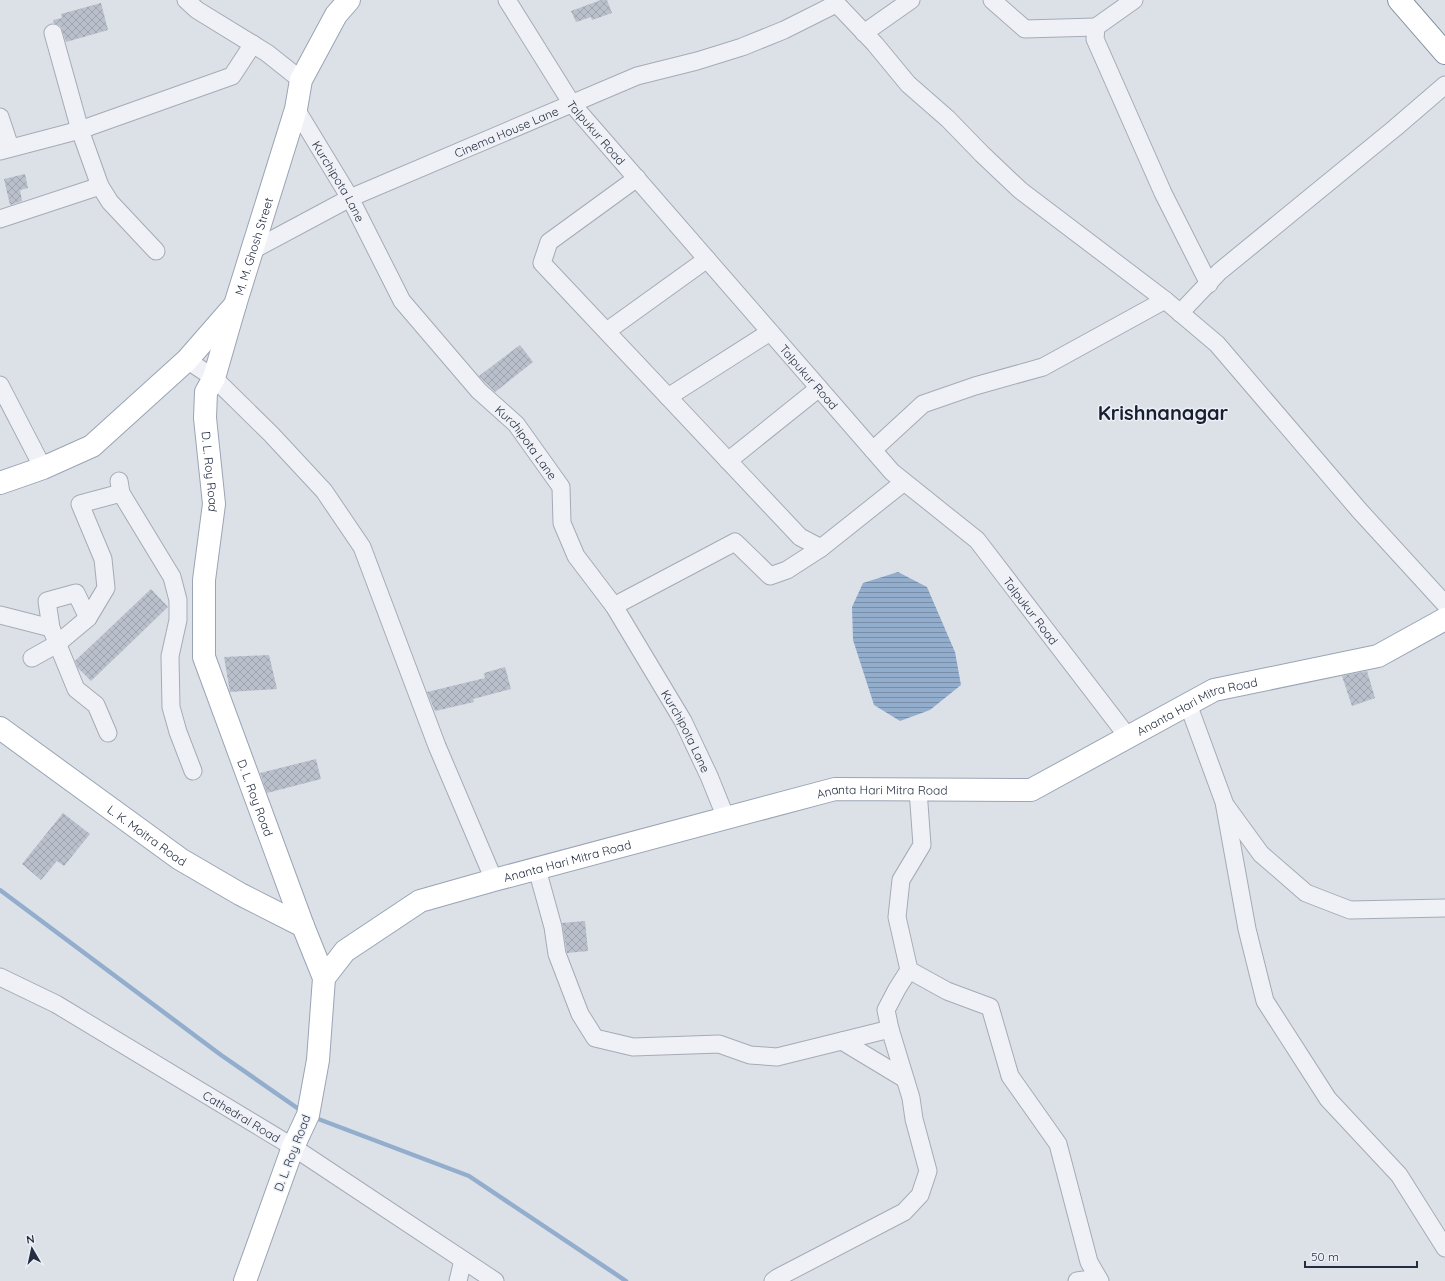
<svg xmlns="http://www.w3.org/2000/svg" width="1445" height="1281" viewBox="0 0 1445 1281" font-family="Quicksand,sans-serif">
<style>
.water{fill:url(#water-rules)}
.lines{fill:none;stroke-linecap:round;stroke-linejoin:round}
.stream{stroke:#93adcd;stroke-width:4.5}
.building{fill:url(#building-cross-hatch)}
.minor-casing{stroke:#a5abb6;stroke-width:19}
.major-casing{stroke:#9aa4b5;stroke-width:24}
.highway-casing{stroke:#828da0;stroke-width:24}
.minor{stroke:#eff1f6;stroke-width:17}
.major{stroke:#fff;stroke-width:22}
.highway{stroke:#fff;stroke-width:22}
.labels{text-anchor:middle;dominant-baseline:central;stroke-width:3;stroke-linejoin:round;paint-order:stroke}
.street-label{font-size:12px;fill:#242e40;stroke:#ecf0f6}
.town-label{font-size:20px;font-weight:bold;fill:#171f31;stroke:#ecf0f6}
</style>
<defs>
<pattern id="water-rules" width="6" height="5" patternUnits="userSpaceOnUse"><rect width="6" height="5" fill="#93adcd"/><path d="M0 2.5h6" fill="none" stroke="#788da8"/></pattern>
<pattern id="building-cross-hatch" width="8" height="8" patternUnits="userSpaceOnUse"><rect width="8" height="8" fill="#b9bfcb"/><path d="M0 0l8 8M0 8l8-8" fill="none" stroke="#9fa4af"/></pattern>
</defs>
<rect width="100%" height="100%" fill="#dce1e8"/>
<path class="water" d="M898,572L927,587L955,652L961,685L930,710L900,721L874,705L853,640L852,607L863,583Z"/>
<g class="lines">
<path class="stream" d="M0,890L221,1055L303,1112
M313,1117L469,1176L626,1281"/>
</g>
<path class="building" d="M601,0H607L612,13L592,20L591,17L576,22L571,11Z
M101,3L108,30L66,42L62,30L60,26L54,23L53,20L62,18L61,14Z
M25,174L28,188L20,190L22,201L10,205L4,179Z
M520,345L533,362L495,392L479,376Z
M151,589L168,607L91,681L78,668L75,661Z
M269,655L277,689L230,692L224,657Z
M505,667L511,689L473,699L474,702L435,711L427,692L485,678L484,673Z
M1367,671L1375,698L1352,706L1342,676Z
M316,759L321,779L267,793L260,773Z
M63,813L90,834L64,866L57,861L41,880L22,864Z
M585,921L588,951L567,953L562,923Z"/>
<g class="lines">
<defs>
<g id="minor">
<path d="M186,0L197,10L267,53L301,80"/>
<path id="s1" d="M507,0L572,104L892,472L977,540L1128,737"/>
<path d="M833,0L875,44L908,84L948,119L982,154L1020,190L1165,300L1217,344L1359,510L1445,604"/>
<path d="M992,0L1025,29L1096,27"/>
<path d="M1134,0L1096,27L1095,39L1163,193L1209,284"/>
<path d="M53,33L80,130L100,186L110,202L156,251"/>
<path d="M864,33L911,0"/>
<path id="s2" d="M296,109L350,198L402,301L479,391L516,424L561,487L562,523L576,556L614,606L683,721L709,776L726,818"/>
<path d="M0,117L10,147"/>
<path d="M0,151L80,130L232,76L253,44"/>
<path d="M637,178L549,242L542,263L800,537L821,548L904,482"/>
<path d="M0,219L100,186"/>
<path id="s3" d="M251,251L350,198L637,76L697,61L742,47L784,30L836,4"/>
<path d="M1180,313L1219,272L1395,128L1445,85"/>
<path d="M607,331L707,259"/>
<path d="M187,360L214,378L271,434L324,491L362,547L437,746L494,880"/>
<path d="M0,385L43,468"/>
<path d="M668,397L770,332"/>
<path d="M873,450L923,404L975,386L1043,367L1165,300"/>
<path d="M728,461L819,388"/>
<path d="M119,481L121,493L172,577L178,600V620L170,656L171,707L178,732L193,771"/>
<path d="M614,606L735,542L770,576L787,570L821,548"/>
<path d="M0,615L51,628"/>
<path d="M88,618L76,593L47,601L51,628L76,689L96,705L108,733"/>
<path d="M32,658L57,644L88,618L106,588L103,559L80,504L121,493"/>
<path d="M1188,704L1224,802L1247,929L1265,1001L1328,1099L1399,1175L1445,1248"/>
<path d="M918,790L922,845L901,880L897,917L909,970L947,991L990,1007L1010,1076L1058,1144L1089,1262L1100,1281"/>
<path d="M1226,806L1261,854L1306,893L1350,910L1445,908"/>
<path d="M537,869L553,927L557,954L580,1014L595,1038L633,1047L719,1044L750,1055L777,1057L890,1029"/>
<path id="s4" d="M0,977L56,1004L293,1147L495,1281"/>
<path d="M842,1041L905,1079"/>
<path d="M458,1281L463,1260"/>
<path d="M773,1281L777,1278L904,1212L920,1195L928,1171L914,1119L911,1098L890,1029L886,1010L897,989L909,970"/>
<path d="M1077,1281L1098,1278"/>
</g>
<g id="major">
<path id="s5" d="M235,305L214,378L206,392L205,418L214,504L204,580V657L303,926L324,978L318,1060L308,1115L293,1147L245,1281"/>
<path id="s6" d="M0,483L43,468L92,446L187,360L235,305L296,109L301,80L336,15L349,0"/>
<path id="s7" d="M0,728L180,859L240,894L303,926"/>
<path id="s8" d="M324,978L345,951L420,901L494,880L835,789L1031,790L1214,690L1378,656L1445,619"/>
</g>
<path id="highway" d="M1399,0L1445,53"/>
</defs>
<use href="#minor" class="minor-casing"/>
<use href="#major" class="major-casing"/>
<use href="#highway" class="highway-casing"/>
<use href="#minor" class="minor"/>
<use href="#major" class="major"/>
<use href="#highway" class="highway"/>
</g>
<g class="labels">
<g class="street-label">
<text stroke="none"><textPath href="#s3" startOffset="282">Cinema House Lane</textPath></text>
<text stroke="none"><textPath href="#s1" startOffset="160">Talpukur Road</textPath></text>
<text stroke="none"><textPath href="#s2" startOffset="84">Kurchipota Lane</textPath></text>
<text stroke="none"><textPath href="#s6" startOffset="362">M. M. Ghosh Street</textPath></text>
<text stroke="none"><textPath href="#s1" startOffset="484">Talpukur Road</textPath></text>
<text stroke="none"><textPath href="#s2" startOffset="408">Kurchipota Lane</textPath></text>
<text stroke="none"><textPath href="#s5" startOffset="172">D. L. Roy Road</textPath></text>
<text stroke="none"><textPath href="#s1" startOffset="808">Talpukur Road</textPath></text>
<text stroke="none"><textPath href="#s8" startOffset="937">Ananta Hari Mitra Road</textPath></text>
<text stroke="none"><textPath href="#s2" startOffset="744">Kurchipota Lane</textPath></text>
<text stroke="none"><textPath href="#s8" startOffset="601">Ananta Hari Mitra Road</textPath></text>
<text stroke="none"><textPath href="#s5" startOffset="508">D. L. Roy Road</textPath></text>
<text stroke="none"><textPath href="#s7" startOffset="182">L. K. Moitra Road</textPath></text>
<text stroke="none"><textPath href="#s8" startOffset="277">Ananta Hari Mitra Road</textPath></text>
<text stroke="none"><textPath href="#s4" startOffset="279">Cathedral Road</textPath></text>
<text transform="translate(292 1153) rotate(-69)">D. L. Roy Road</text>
</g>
<g class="town-label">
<text x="1163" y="412">Krishnanagar</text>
</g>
</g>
<g transform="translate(32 1249) rotate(351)" stroke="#ecf0f6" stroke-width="3" paint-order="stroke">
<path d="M0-3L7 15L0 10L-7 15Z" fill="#242e40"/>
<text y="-6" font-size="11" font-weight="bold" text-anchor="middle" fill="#242e40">N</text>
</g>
<path d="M1305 1261v6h112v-6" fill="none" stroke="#242e40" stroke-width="2"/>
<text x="1311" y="1261" font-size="12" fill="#242e40" stroke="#ecf0f6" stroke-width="3" paint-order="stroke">50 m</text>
</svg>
